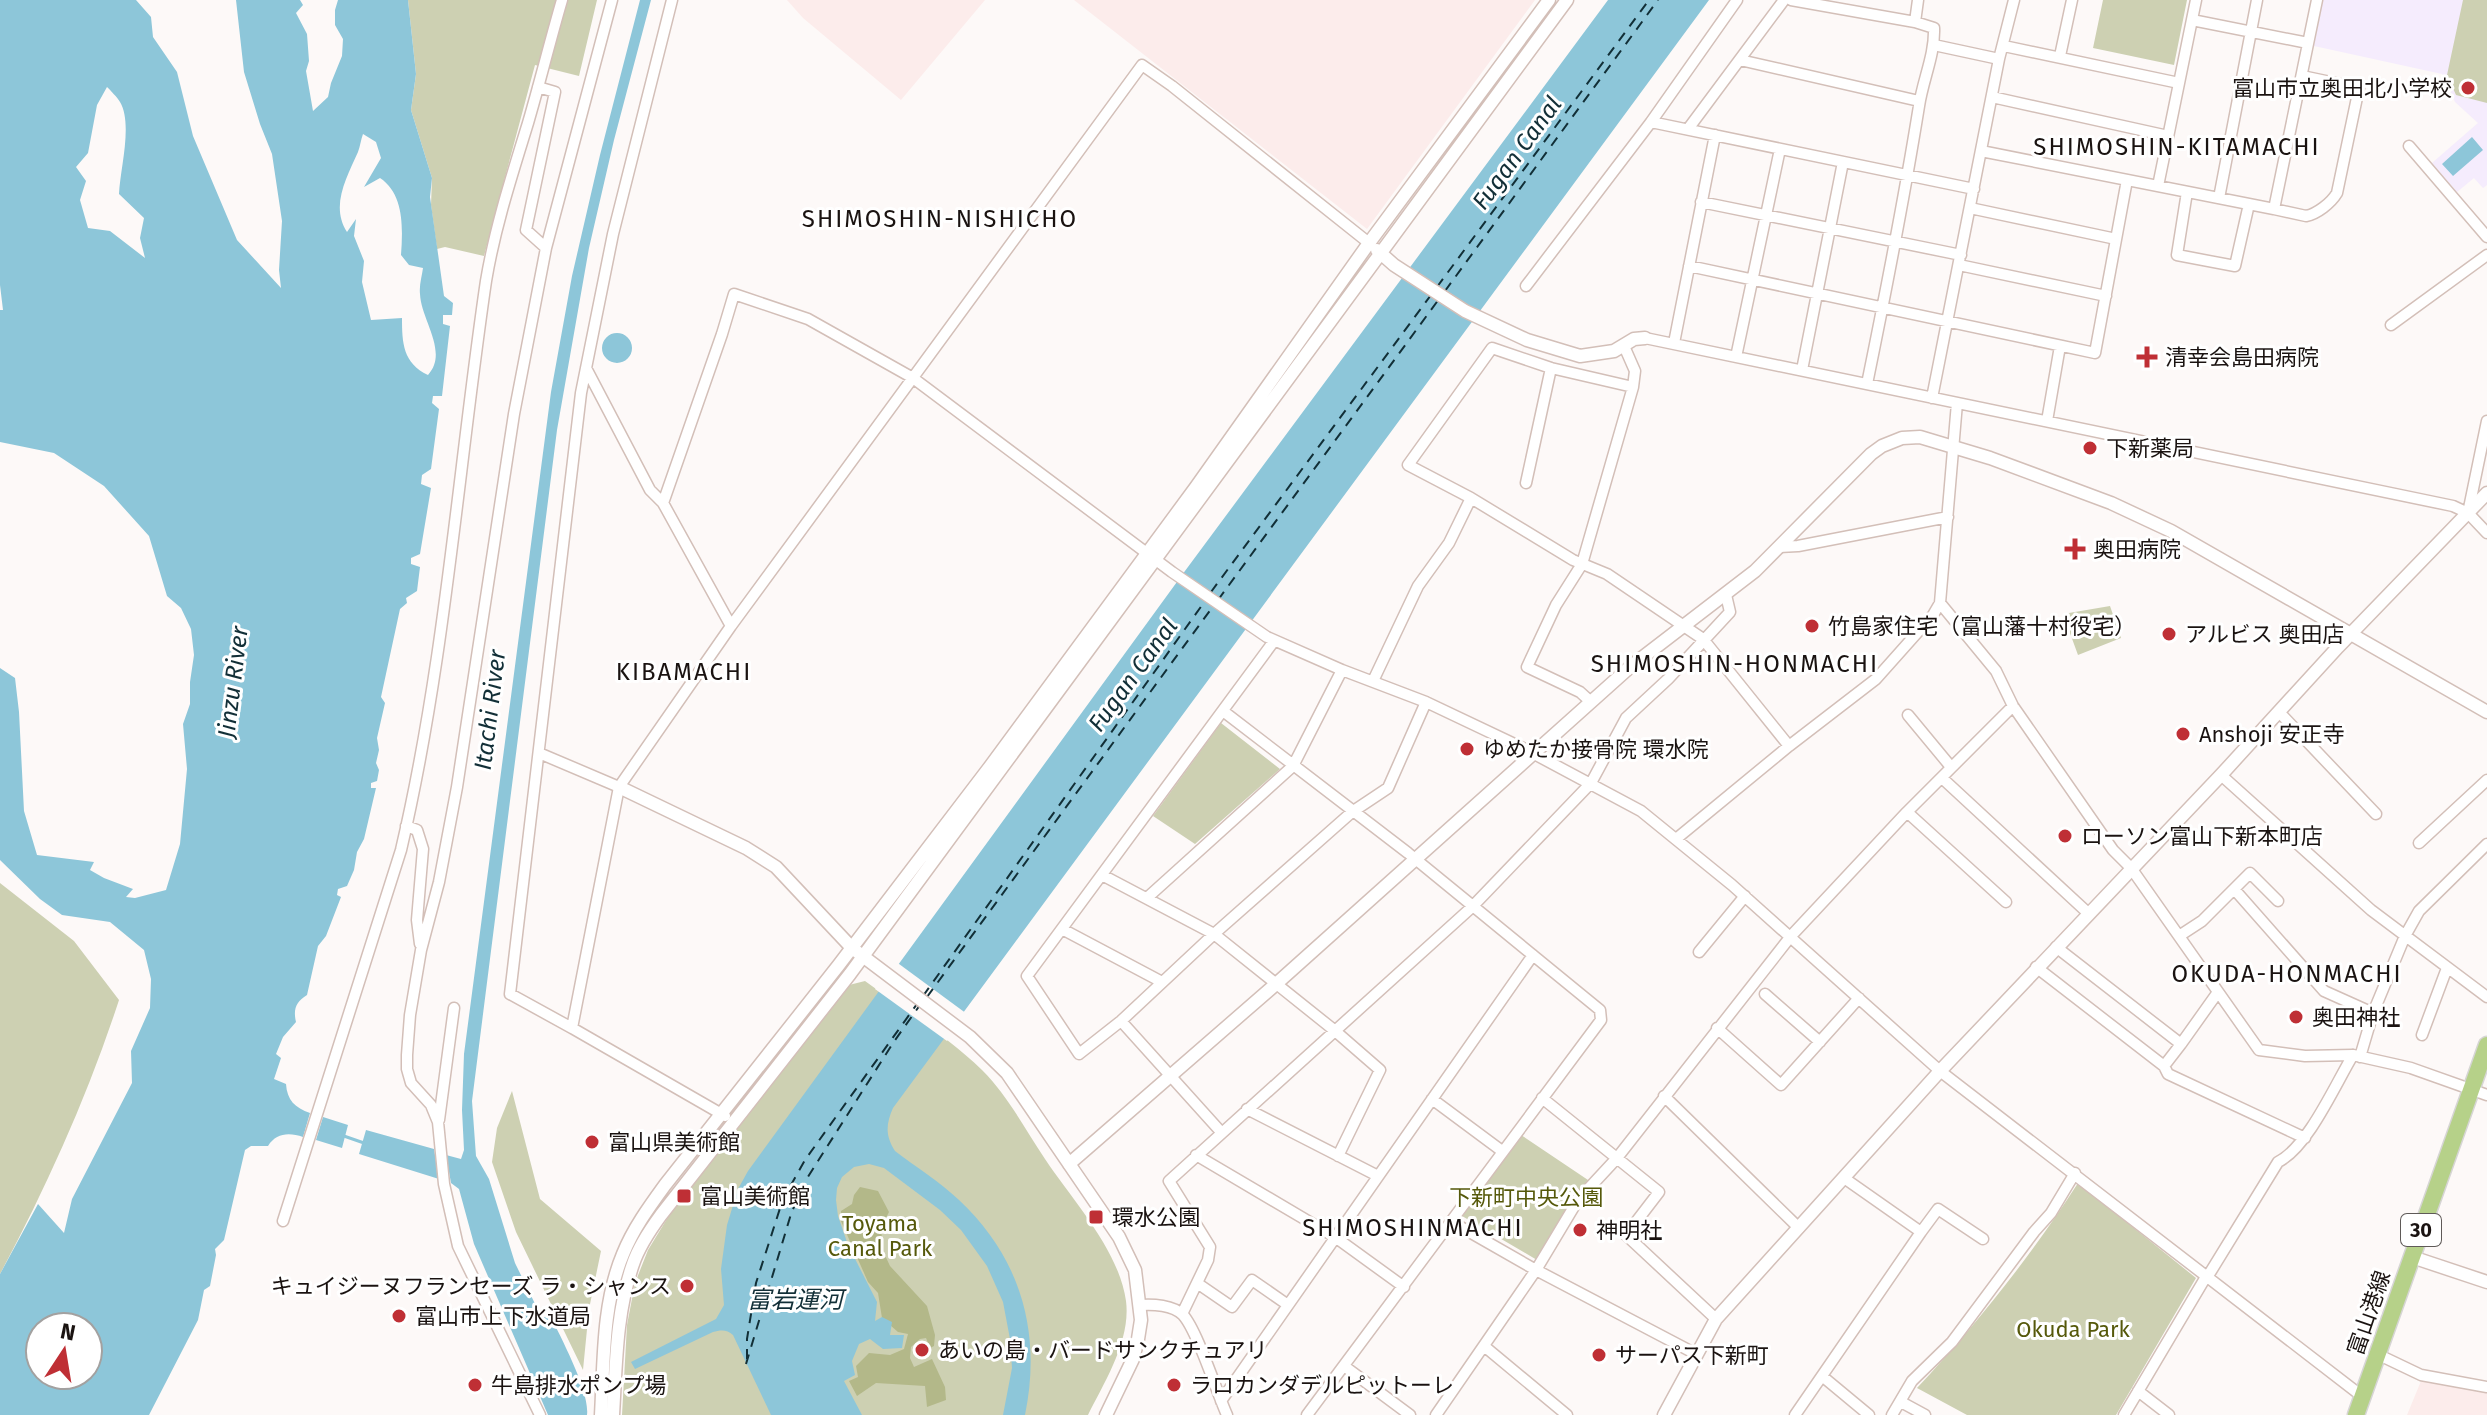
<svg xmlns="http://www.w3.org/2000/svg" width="2487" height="1415" viewBox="0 0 2487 1415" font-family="'Fira Sans','Noto Sans JP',sans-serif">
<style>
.industrial{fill:#fceceb}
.education{fill:#f5ecfd}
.green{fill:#cdd0b2}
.forest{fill:#b3b889}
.water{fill:#8dc6d9;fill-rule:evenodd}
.pier{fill:#fdf9f8}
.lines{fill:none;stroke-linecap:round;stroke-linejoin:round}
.stream{stroke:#8dc6d9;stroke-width:3}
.ferry{stroke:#122f37;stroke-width:2;stroke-dasharray:10 8;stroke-linecap:butt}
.minor-casing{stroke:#d3bfb8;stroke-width:13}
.tertiary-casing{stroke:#d3bfb8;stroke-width:15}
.primary-casing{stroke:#d6d5d4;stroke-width:19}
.minor{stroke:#fff;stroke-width:10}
.tertiary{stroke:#fff;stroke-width:12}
.primary{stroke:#b6d189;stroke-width:16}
.poi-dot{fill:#bf2f35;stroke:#fff;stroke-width:3}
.labels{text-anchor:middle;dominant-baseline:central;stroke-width:6;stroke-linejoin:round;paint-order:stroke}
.shield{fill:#fff;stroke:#5f5a58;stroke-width:2}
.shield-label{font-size:20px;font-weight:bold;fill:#1a1311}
.poi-label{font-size:22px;fill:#1a1311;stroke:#fff;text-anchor:start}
.park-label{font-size:22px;fill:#56590b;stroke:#fff}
.street-label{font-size:22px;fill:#1a1311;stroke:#fff}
.neighbourhood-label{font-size:24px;letter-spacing:2px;fill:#1a1311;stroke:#fff}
.water-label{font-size:24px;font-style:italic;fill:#122f37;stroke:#fff}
</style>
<rect width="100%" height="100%" fill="#fdf9f8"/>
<path class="industrial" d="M787,0H985L901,100L803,18Z
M1074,0H1535L1367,229Z
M2421,1381L2487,1393V1415H2407Z"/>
<path class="education" d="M2323,0H2487V185L2483,188L2474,178L2457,192L2432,163L2478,123L2455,102L2442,74L2314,46Z"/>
<path class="green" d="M408,0H597L579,76L535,65L484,256L445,247L437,249L431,205L432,178L411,110L416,74Z
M2103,0H2187L2174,65L2093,48Z
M2463,0H2487V103L2456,95L2447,75Z
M2110,606L2121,638L2078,655L2063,614Z
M1221,723L1280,769L1195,844L1153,816Z
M0,883L74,941L119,1000C88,1095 47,1186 0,1274Z
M865,981C904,1010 947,1036 982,1070C1008,1096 1025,1129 1045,1159C1073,1201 1119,1250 1126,1301C1131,1340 1105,1381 1088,1415H622L627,1325L635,1283L648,1250L676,1204L849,985Z
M512,1091L540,1199L601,1251L589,1309L583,1370L516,1232L492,1162L497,1128Z
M1521,1135L1591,1182L1569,1204L1537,1260L1462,1216Z
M2078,1183L2196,1278L2116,1415H1967L1917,1388C1976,1325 2031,1256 2078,1183Z"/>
<path class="forest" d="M860,1187L878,1191L889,1212L881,1228L883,1251L890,1266L927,1306L935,1335L934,1346L930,1348L926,1338L920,1339L911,1347L910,1358L914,1367L932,1359L945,1387L946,1400L927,1407L925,1386L876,1383L857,1396L849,1381L858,1377L856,1366L869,1353L890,1355L904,1349L908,1334L898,1332L882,1318L878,1293L868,1282L841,1221V1211L852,1204L854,1195Z"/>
<path class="water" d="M0,0H136L151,17L153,37L177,72L193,136L237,240L281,288L279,270L282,221L272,154L260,124L244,72L236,0H300L303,5L296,13L307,34L309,61L306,71L313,111L328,97L331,83L342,56L343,39L335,25V10L338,0H408L416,74L411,110L432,178L430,197L444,296L453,303L452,315H443V324L450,326L442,396H433L432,403L439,409L431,469L422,475L421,484L431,488L420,554L411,558V564L420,567L417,591L406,598L407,603L400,609L381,697L385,703L377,738L379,750L376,763L379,770L377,781L371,783V788H376L364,839L357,852L354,870L347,886L338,889L337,895L341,897L326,936L318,946L307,995C296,1002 293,1009 296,1022L283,1037L276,1054L281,1058L274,1079L286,1084C287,1100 295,1108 310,1113L303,1137C289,1132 276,1133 268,1146H251L245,1150L224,1240L215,1249L216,1255L210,1286L204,1290L198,1320L149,1415H0V1274L38,1204L64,1233L72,1199L132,1083L131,1051L150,1008L151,979L144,950L110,922L62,915L40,899L0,860V668L15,678L19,712L24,811L37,855L94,862L90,870L104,878L133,889L126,897L135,898L166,890L180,844L187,769L183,724L190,704V682L194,655L191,629L181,608L167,596L149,536L104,486L54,453L0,442V310H3L0,285ZM107,87C111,91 117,97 120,102C133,124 120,169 119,194L144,218L140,238L145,258L110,231L88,228L80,200L86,181L76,167L88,153L97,105ZM363,134L376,142L381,158L364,187L380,178C404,194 403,227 401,255L409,265L423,268C422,276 419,285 420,294C421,320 449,352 428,375C403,363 402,343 402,318L371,320L362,282L364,261L354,236L356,219L347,232C330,206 347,177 358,152C360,147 361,139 363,134ZM40,1327H88V1375H40Z
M640,0H651L614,140L589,248L557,430L472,1101L476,1156L489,1179L515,1263L542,1318L550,1315C561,1338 590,1392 587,1415H548L474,1244L459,1189L451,1183L446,1155L461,1159L464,1150L462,1110L464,1054L551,392L572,276L600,155Z
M1608,0H1709L893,1108C886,1124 885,1135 895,1151C916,1167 940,1182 959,1200C1021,1258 1042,1333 1025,1415H1003L1012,1368L1010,1339L1003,1302L987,1266L961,1230L940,1210L884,1168L869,1164L854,1167L842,1177L837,1188L836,1200L838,1216L848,1245L877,1302L875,1321L882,1317L892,1322L890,1335H904L902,1348L883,1349L870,1339L859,1344L852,1361L855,1375L844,1381L862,1415H771L733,1335C727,1329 720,1330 713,1332L635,1369L631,1362L716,1319L724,1305L721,1269L727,1225L738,1189L748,1171L1182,575Z
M2472,137L2483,150L2453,176L2442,164Z
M602 348a15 15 0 1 1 30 0a15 15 0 1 1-30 0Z
M323,1117L348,1125L342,1148L316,1140Z
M366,1130L434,1149L439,1179L359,1154Z"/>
<path class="pier" d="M895,961L967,1014L947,1041L875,989Z"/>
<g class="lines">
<path class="stream" d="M341,1135L364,1143"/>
<path class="ferry" d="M1437,287L1649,0
M1445,291L1658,0
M1211,592L1431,295
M1218,600L1439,299
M923,996L1205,601
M927,997L1214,605
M747,1359V1339L756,1283L783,1199L805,1160L917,1004
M746,1364L791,1214L804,1183L893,1043L920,1005"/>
<defs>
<path id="minor" d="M1791,0L1915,22L1934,28C1935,55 1923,79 1919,106C1904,199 1886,291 1867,384
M2192,20L2308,43
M1915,22L1918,0
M1934,45L1999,59
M2004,46L2179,83
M2060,56L2072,0
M1740,60L1919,101
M538,87L555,92L526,230L546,248
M1992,97L2168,136
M1651,122L1974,189
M1688,129L1784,0
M2409,146L2487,237
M1981,151L2274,209L2317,0
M2158,186L2196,0
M2187,192L2177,255L2235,266L2249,204
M2219,198L2257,0
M1701,202L1961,255
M1970,208L2116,239
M2274,209L2306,216C2317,214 2331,203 2337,193L2359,88L2302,76
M1959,265L2106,296
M1689,266L2095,353L2127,180
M1526,286L1651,122L1737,0
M2391,325L2487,255
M1645,338L2453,506L2468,513L2487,533
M1674,343L1715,135
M1736,357L1780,149
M586,368L650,490L663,503L731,626
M1802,370L1843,162
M1633,387L1551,368L1492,348L1408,465L1471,498L1573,560L1607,574L1703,639L1789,746
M1932,398L1999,59L2014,0
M2047,421L2060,346
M1526,483L1551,368
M663,503L722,334L734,294L808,319L913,378L1172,572L1267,637L1342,670L1426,702L1525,749L1641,811L1732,885L1940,1071L2363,1397
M2468,513L2487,421
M1779,547L1798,546L1948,517
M1940,603L1996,671L2013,706L2113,850L2131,868L2259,1050L2305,1056L2353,1055L2411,1068L2487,1095
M1274,641L1027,976L1079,1054L1121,1021L1214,934L1352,812L1388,788L1426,702
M1373,681L1418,586L1449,543L1471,498
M1591,702L1580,692L1527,667L1556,605L1582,564L1633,387L1635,371L1624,346
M1223,711L1408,853L1600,1010L1601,1020L1307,1415
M2279,712L2376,814
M1908,715L1951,767
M539,753L619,787
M2221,775L2371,910L2487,997
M1942,778L2088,913
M1907,812L2006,902
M406,826L417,830L423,849L417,920L420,944
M1676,839L1789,746L1876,679L1933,615L1940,603L1957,403
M2419,843L2487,780
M1102,875L1214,934L1334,1030L1380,1070L1338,1156
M2234,889L2324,991L2373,1013L2360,1057
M1148,897L1293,766L1342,670
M1062,929L1162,982
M2179,936L2202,921L2250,873L2278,901
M1699,952L1745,896
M2036,967L2164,1066L2181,1044L2056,947
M1765,994L1820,1042
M2373,1013L2405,936L2419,911L2487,844
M1121,1021L1221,1132
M572,1028L510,994L581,393L613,234L672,0
M1717,1028L1781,1085L1859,998
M2422,1035L2447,968
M2181,1044L2218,992
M2164,1066L2168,1074L2305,1138
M1664,1096L1799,1228
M1542,1098L1659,1192L1626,1235L1716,1319
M1432,1099L1502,1151
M1247,1109L1378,1176
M725,1116L572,1028L619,787L731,626L1142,65L1172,86L1369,243
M439,1120L454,1008
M1196,1155L1335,1237L1404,1287
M283,1221L401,850C445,662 458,471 486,281C495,227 512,175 528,123C540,82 550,41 562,0
M1452,1222L1536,1270L1696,1354
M1921,1232L1938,1209L1983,1239
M2208,1276L2278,1162C2308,1147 2335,1085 2353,1055
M1197,1283L1232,1307L1252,1280L1288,1305
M1140,1305C1153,1304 1173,1305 1183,1315C1197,1330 1217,1393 1227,1415
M1182,1314L1208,1260L1210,1247L1169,1181L1472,907L1591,783L1626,718L1668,679L1730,612L1726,595
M1484,1346L1567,1415
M2377,1354L2421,1375L2487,1387
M1344,1366L1410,1415
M1822,1376L1869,1415
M2138,1391L2169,1415
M1221,1401L1533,955
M1901,1402L1925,1415
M540,1415L458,1246L444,1184L438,1122L431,1105L411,1083L407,1069V1055L410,1015L421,950L439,882L457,787L514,414L546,248L612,0
M1436,1415L1536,1270L1578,1200L1617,1158L1791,936L1907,812L2013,706
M1795,1415L1921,1232L1844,1178
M1892,1415L1912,1381L1952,1342L2034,1232L2051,1213L2075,1173
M2124,1415L2207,1275"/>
<path id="tertiary" d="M1377,250L1394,265L1465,311L1527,340L1580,356L1614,351L1634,339L1645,338
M619,787L746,848L776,867L852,948L970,1037L1007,1073L1119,1237L1135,1270L1141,1320L1138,1339L1133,1359L1106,1415
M1069,1164L1276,984L1630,667L1755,571L1871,454L1882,446L1902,438L1920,437L1990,458L2111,503L2171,531L2487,712
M2412,1257L2487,1282
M601,1415C604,1362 602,1304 623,1254C633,1229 649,1207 665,1185L838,966L989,768L1196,487L1369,243L1549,0
M613,1415C616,1365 616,1312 633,1264C639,1246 650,1230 661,1215L850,974L1567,0
M1664,1415L1716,1319L1940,1071L2221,775L2338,647L2487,493"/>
<path id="primary" d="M2356,1415L2487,1045"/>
</defs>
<use href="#minor" class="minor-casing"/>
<use href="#tertiary" class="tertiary-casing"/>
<use href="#primary" class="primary-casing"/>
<use href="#minor" class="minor"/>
<use href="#tertiary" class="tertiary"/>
<use href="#primary" class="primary"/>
</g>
<g class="poi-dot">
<circle cx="2468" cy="88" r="8"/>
<path d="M2143 345h8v8h8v8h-8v8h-8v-8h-8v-8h8z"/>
<circle cx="2090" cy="448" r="8"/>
<path d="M2071 537h8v8h8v8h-8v8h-8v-8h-8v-8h8z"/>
<circle cx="1812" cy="626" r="8"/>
<circle cx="2169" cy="634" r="8"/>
<circle cx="2183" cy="734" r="8"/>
<circle cx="1467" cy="749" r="8"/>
<circle cx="2065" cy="836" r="8"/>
<circle cx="2296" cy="1017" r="8"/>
<circle cx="592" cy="1142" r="8"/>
<rect x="676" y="1188" width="16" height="16" rx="4"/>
<rect x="1088" y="1209" width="16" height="16" rx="4"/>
<circle cx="1580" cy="1230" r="8"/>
<circle cx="687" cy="1286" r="8"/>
<circle cx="399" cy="1316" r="8"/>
<circle cx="922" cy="1350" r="8"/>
<circle cx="1599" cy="1355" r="8"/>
<circle cx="475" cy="1385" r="8"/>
<circle cx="1174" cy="1385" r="8"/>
</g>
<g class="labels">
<rect class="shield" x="2401" y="1214" width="40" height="32" rx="6"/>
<g class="shield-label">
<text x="2421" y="1230">30</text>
</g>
<g class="poi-label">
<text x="2452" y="88" text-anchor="end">富山市立奥田北小学校</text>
<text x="2165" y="357">清幸会島田病院</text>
<text x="2106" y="448">下新薬局</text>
<text x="2093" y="549">奥田病院</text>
<text x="1828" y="626">竹島家住宅（富山藩十村役宅）</text>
<text x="2185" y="634">アルビス 奥田店</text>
<text x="2199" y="734">Anshoji 安正寺</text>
<text x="1483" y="749">ゆめたか接骨院 環水院</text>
<text x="2081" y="836">ローソン富山下新本町店</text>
<text x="2312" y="1017">奥田神社</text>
<text x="608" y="1142">富山県美術館</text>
<text x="700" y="1196">富山美術館</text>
<text x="1112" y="1217">環水公園</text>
<text x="1596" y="1230">神明社</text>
<text x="671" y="1286" text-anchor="end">キュイジーヌフランセーズ ラ・シャンス</text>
<text x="415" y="1316">富山市上下水道局</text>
<text x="938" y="1350">あいの島・バードサンクチュアリ</text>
<text x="1615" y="1355">サーパス下新町</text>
<text x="491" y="1385">牛島排水ポンプ場</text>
<text x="1190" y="1385">ラロカンダデルピットーレ</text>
</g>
<g class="park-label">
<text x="1526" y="1197">下新町中央公園</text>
<text x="880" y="1223">Toyama<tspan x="880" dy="25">Canal Park</tspan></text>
<text x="2073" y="1329">Okuda Park</text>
</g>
<g class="street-label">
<text transform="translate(2369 1313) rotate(-71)">富山港線</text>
</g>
<g class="neighbourhood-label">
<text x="2177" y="147">SHIMOSHIN-KITAMACHI</text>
<text x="940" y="219">SHIMOSHIN-NISHICHO</text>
<text x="1735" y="664">SHIMOSHIN-HONMACHI</text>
<text x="684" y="672">KIBAMACHI</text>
<text x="2287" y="974">OKUDA-HONMACHI</text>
<text x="1413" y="1228">SHIMOSHINMACHI</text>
</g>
<g class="water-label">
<text transform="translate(1517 153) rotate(-54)">Fugan Canal</text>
<text transform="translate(1133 675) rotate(-54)">Fugan Canal</text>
<text transform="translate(233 682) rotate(-83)">Jinzu River</text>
<text transform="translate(490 710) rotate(-83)">Itachi River</text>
<text x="795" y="1300">富岩運河</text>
</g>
</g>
<g transform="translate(64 1351) rotate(12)"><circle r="38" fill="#ffffff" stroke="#a3a1a0" stroke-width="2"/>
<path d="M0-6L14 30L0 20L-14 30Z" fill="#bf2f35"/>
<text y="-12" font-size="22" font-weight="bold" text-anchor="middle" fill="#1a1311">N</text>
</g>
</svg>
